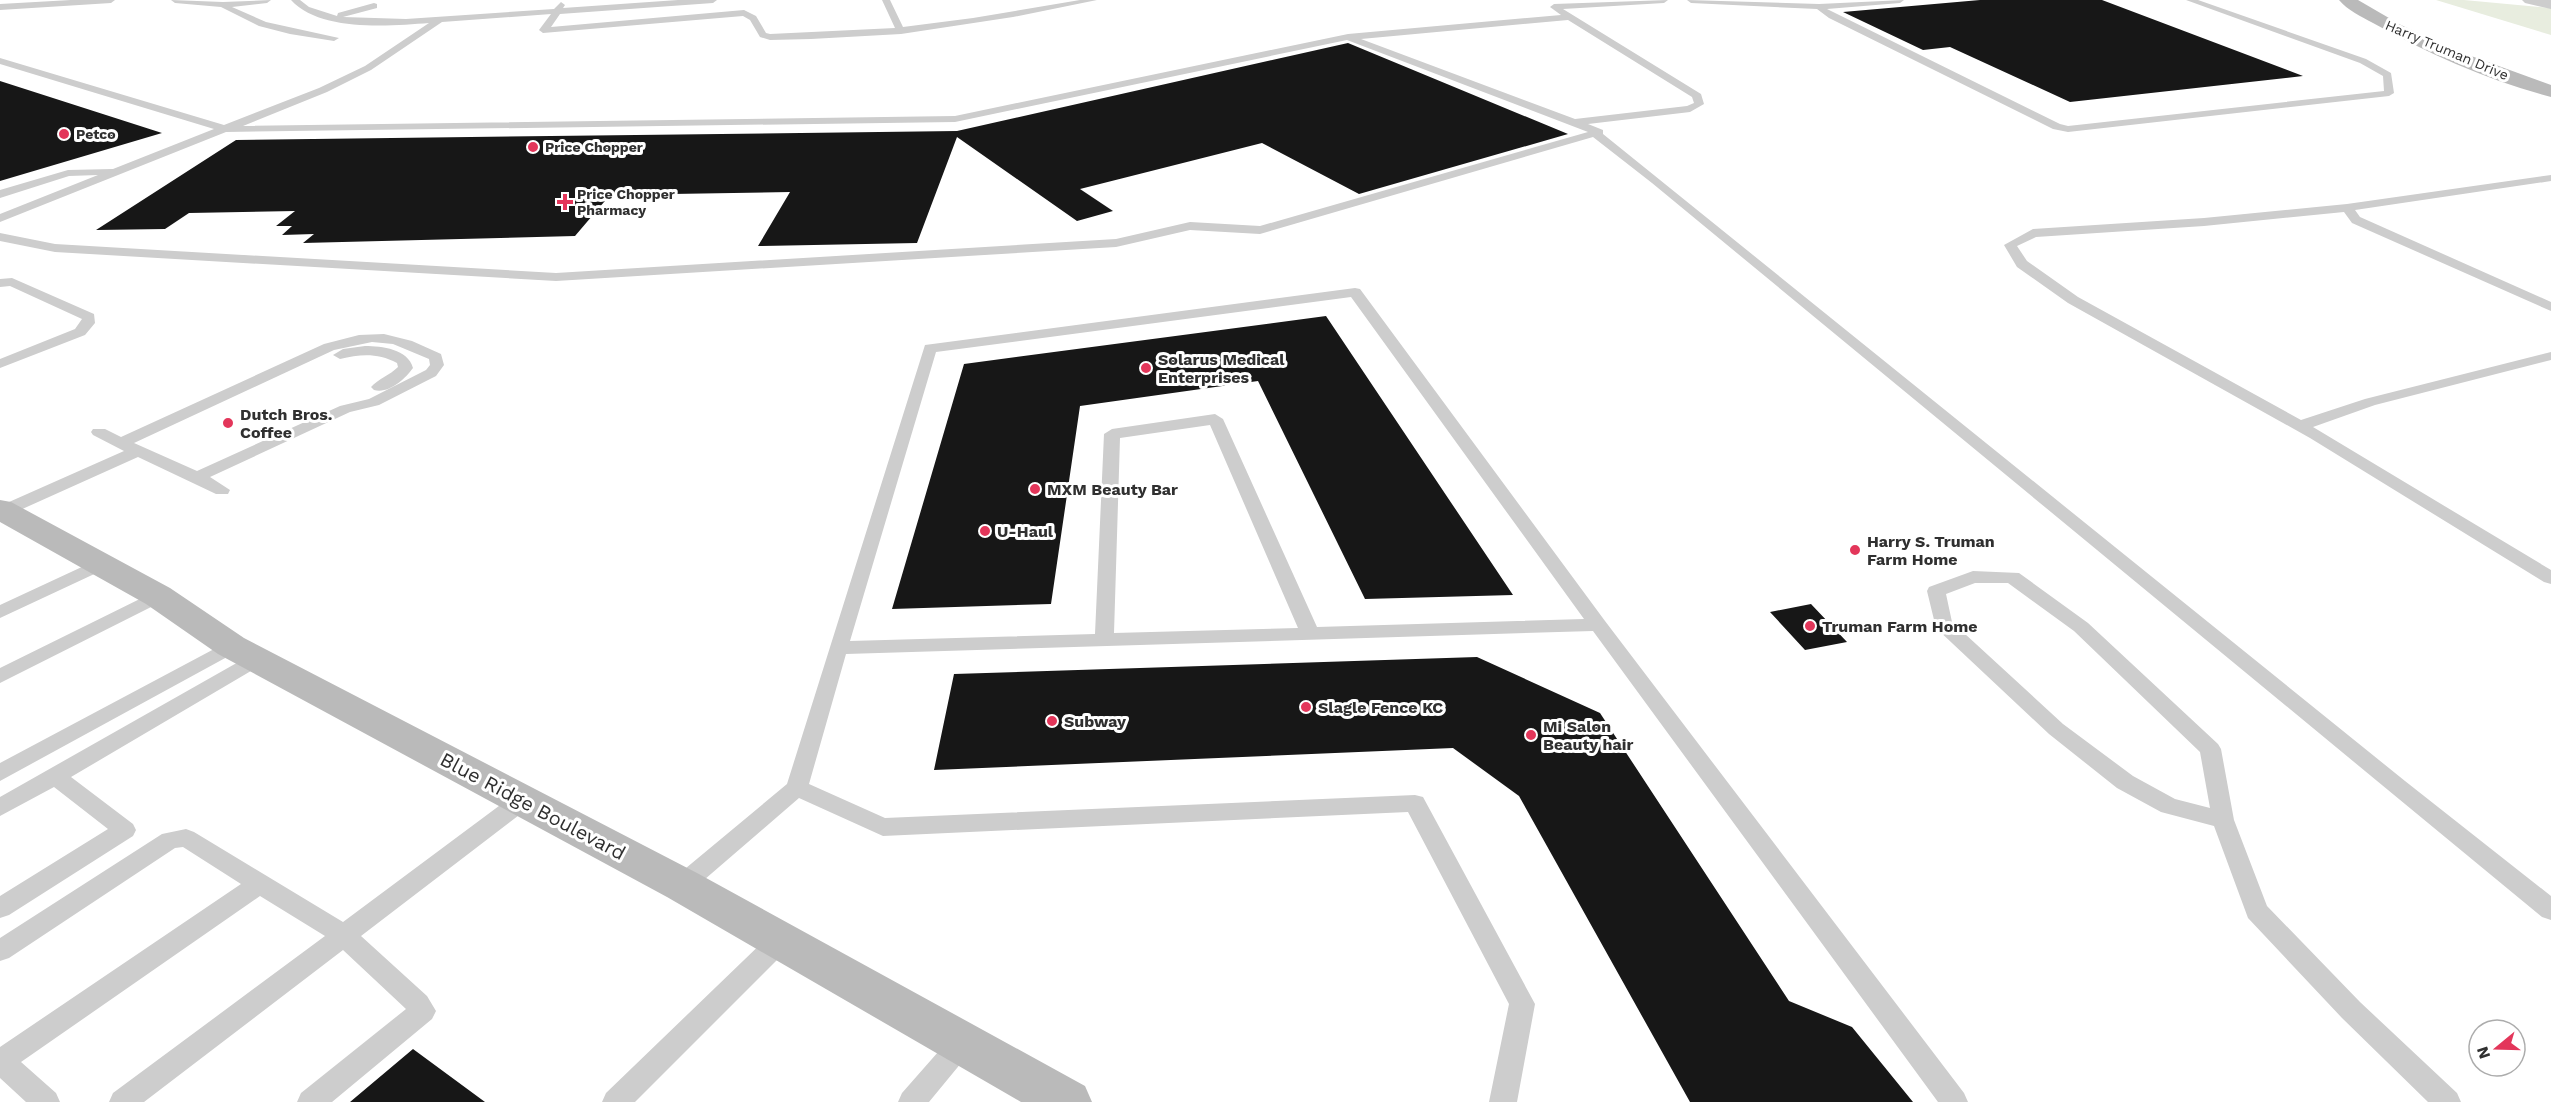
<svg xmlns="http://www.w3.org/2000/svg" width="2551" height="1102" viewBox="0 0 2551 1102" font-family="'Work Sans',sans-serif">
<style>
.green{fill:#e8eddf}
.building{fill:#171717}
.lines{fill:none;stroke-linecap:round;stroke-linejoin:round}
.lane{fill:#cdcdcd;fill-rule:evenodd}
.street{fill:#cdcdcd;fill-rule:evenodd}
.secondary{fill:#bababa;fill-rule:evenodd}
.poi-dot{fill:#e3365a;stroke:#fff;stroke-width:2}
.labels{text-anchor:middle;dominant-baseline:central;stroke-width:6;stroke-linejoin:round;paint-order:stroke}
.far-street-label{font-size:14px;fill:#303030;stroke:#fff}
.far-poi-label{font-size:14px;font-weight:bold;fill:#303030;stroke:#fff;text-anchor:start}
.poi-label{font-size:16px;font-weight:bold;fill:#303030;stroke:#fff;text-anchor:start}
.near-street-label{font-size:20px;fill:#303030;stroke:#fff}
</style>
<rect width="100%" height="100%" fill="#fff"/>
<path class="green" d="M2436,0H2464L2551,8V35Z"/>
<path class="building" d="M1980,0H2102L2303,76L2070,102L1950,47L1923,50L1843,12Z
M1348,43L1568,134L1359,194L1262,143L1080,189L1113,211L1077,221L957,137L917,243L758,246L790,192L610,195L575,236L303,243L314,234L282,235L292,226H276L295,211L189,213L165,229L96,230L236,140L957,131Z
M0,81L162,133L0,181Z
M1326,316L1513,595L1365,599L1258,381L1080,406L1051,604L892,609L964,364Z
M1811,604L1847,642L1805,650L1770,612Z
M1477,657L1600,713L1789,1001L1852,1027L1913,1102H1690L1519,796L1453,748L934,770L954,674Z
M413,1049L485,1102H350Z"/>
<g class="lines">
<path class="lane" d="M71,0H115L111,3L0,10V4Z
M171,0L223,2L271,0L267,3L232,7L266,22L339,38L334,41L290,34L259,26L221,7L175,3Z
M291,0H300L309,7L337,16L338,13L374,3L377,4V8L343,17L406,19L554,9L561,2L565,5L563,8L678,0H717L713,3L560,14L551,27L744,10L756,16L766,33L770,34L895,28L882,0H890L903,27L973,18L1080,0H1097L1013,17L901,34L811,39L770,40L760,37L750,20L743,16L543,33L539,30L551,14L442,22L371,70L327,92L243,126L955,116L1348,34L1561,15L1550,7L1554,4L1668,0L1664,3L1563,9L1701,94L1704,104L1690,112L1588,124L1603,130V134L2405,781L2551,896V920L2542,917L1652,183L1593,137L1260,234L1190,230L1116,247L556,281L55,252L0,241V233L55,244L556,273L1116,239L1190,222L1260,226L1588,132L1347,40L955,122L226,132L0,222V214L98,175L69,176L0,198V190L68,170L113,169L214,129L0,64V58L224,125L319,88L365,66L429,23C389,26 320,32 291,0ZM1568,20L1692,97L1694,103L1687,106L1575,119L1361,39Z
M1687,0L1819,4L1904,0L1900,3L1827,9L2060,124L2068,126L2384,91L2383,76L2360,63L2186,0H2198L2366,59L2391,73L2394,93L2389,96L2068,132L2053,129L1829,18L1817,9L1691,3Z
M2551,175V181L2355,210L2360,217L2551,302V311L2352,223L2344,212L2204,226L2036,237L2017,246L2027,261L2078,297L2301,420L2365,399L2551,352V360L2375,405L2313,427L2551,570V584L2544,582L2310,438L2068,303L2017,267L2004,245L2033,229L2204,218L2347,204Z
M12,278L94,314L95,323L85,335L0,368V359L75,329L82,319L10,286L0,287V279Z
M1355,288L1360,289L1605,621L1964,1093L1968,1102H1938L1593,631L846,654L809,784L885,818L1415,795L1423,797L1535,1004L1517,1102H1489L1509,1004L1408,812L883,836L799,798L690,892L682,894L674,892L670,885L674,878L787,784L925,345ZM1351,297L1584,619L1317,627L1223,419L1215,414L1112,429L1104,434L1095,634L850,641L936,352ZM1210,425L1298,628L1114,633L1120,438Z
M384,334L412,341L441,354L444,365L436,376L379,405L350,412L210,477L230,490L228,494H216L138,457L9,515H0V506L124,451L93,435L91,432L93,429H105L121,437L324,344L359,335ZM372,342L393,344L429,359L430,365L426,370L369,399L340,406L197,471L134,443L334,350Z
M365,346C382,346 408,349 413,368C405,379 389,394 374,390L371,387C378,379 390,375 398,367L397,363C378,353 361,354 340,359L333,355L343,349Z
M99,559L105,561L108,565L105,569L0,618V605Z
M1973,571L2019,573L2088,623L2218,744L2221,749L2234,820L2267,906L2360,1002L2457,1093L2461,1102H2428L2342,1018L2248,918L2214,826L2161,812L2117,788L2049,734L1936,628L1927,591L1929,587ZM1975,583H2008L2074,631L2200,752L2210,808L2175,799L2133,776L2063,724L1952,622L1946,594Z
M158,590L165,592L167,596L165,600L0,683V668Z
M231,640L238,641L241,646L238,651L0,781V763Z
M256,652L263,654L266,659L263,664L71,777L133,824L136,830L133,836L9,915L0,918V896L108,829L54,787L0,816V797Z
M523,792L531,794L534,800L531,806L361,936L427,996L436,1011L432,1019L332,1102H297L301,1093L406,1009L343,950L144,1102H109L113,1093L325,936L260,896L21,1062L56,1093L60,1102H26L0,1078V1047L241,884L183,847L175,848L9,958L0,961V938L162,834L186,829L194,832L343,922L515,794Z
M781,930L790,933L793,940L790,947L635,1102H602L606,1093L772,933Z
M962,1031L971,1035L975,1043L971,1051L929,1102H898L902,1093L953,1035Z"/>
<path class="street" d="M2522,0H2551V9L2525,3Z"/>
<path class="secondary" d="M2339,0H2358L2401,25L2452,49L2551,85V97C2490,81 2428,54 2373,23C2362,17 2347,10 2339,0Z
M0,500L11,502L170,588L244,638L697,873L1085,1086L1092,1102H1021L667,897L218,654L146,604L0,522Z"/>
</g>
<g class="poi-dot">
<circle cx="64" cy="134" r="6"/>
<circle cx="533" cy="147" r="6"/>
<path d="M562 193h6v6h6v6h-6v6h-6v-6h-6v-6h6z"/>
<circle cx="1146" cy="368" r="6"/>
<circle cx="228" cy="423" r="6"/>
<circle cx="1035" cy="489" r="6"/>
<circle cx="985" cy="531" r="6"/>
<circle cx="1855" cy="550" r="6"/>
<circle cx="1810" cy="626" r="6"/>
<circle cx="1306" cy="707" r="6"/>
<circle cx="1052" cy="721" r="6"/>
<circle cx="1531" cy="735" r="6"/>
</g>
<g class="labels">
<g class="far-street-label">
<text transform="translate(2447 50) rotate(23)">Harry Truman Drive</text>
</g>
<g class="far-poi-label">
<text x="76" y="134">Petco</text>
<text x="545" y="147">Price Chopper</text>
<text x="577" y="194">Price Chopper<tspan x="577" dy="16">Pharmacy</tspan></text>
</g>
<g class="poi-label">
<text x="1158" y="359">Solarus Medical<tspan x="1158" dy="18">Enterprises</tspan></text>
<text x="240" y="414">Dutch Bros.<tspan x="240" dy="18">Coffee</tspan></text>
<text x="1047" y="489">MXM Beauty Bar</text>
<text x="997" y="531">U-Haul</text>
<text x="1867" y="541">Harry S. Truman<tspan x="1867" dy="18">Farm Home</tspan></text>
<text x="1822" y="626">Truman Farm Home</text>
<text x="1318" y="707">Slagle Fence KC</text>
<text x="1064" y="721">Subway</text>
<text x="1543" y="726">Mi Salon<tspan x="1543" dy="18">Beauty hair</tspan></text>
</g>
<g class="near-street-label">
<text transform="translate(533 806) rotate(28)">Blue Ridge Boulevard</text>
</g>
</g>
<g transform="translate(2497 1048) rotate(251)"><circle r="28" fill="#ffffff" stroke="#acacac" stroke-width="1.5"/>
<path d="M0-4.5L10 22L0 15L-10 22Z" fill="#e3365a"/>
<text y="-9" font-size="16" font-weight="bold" text-anchor="middle" fill="#303030">N</text>
</g>
</svg>
